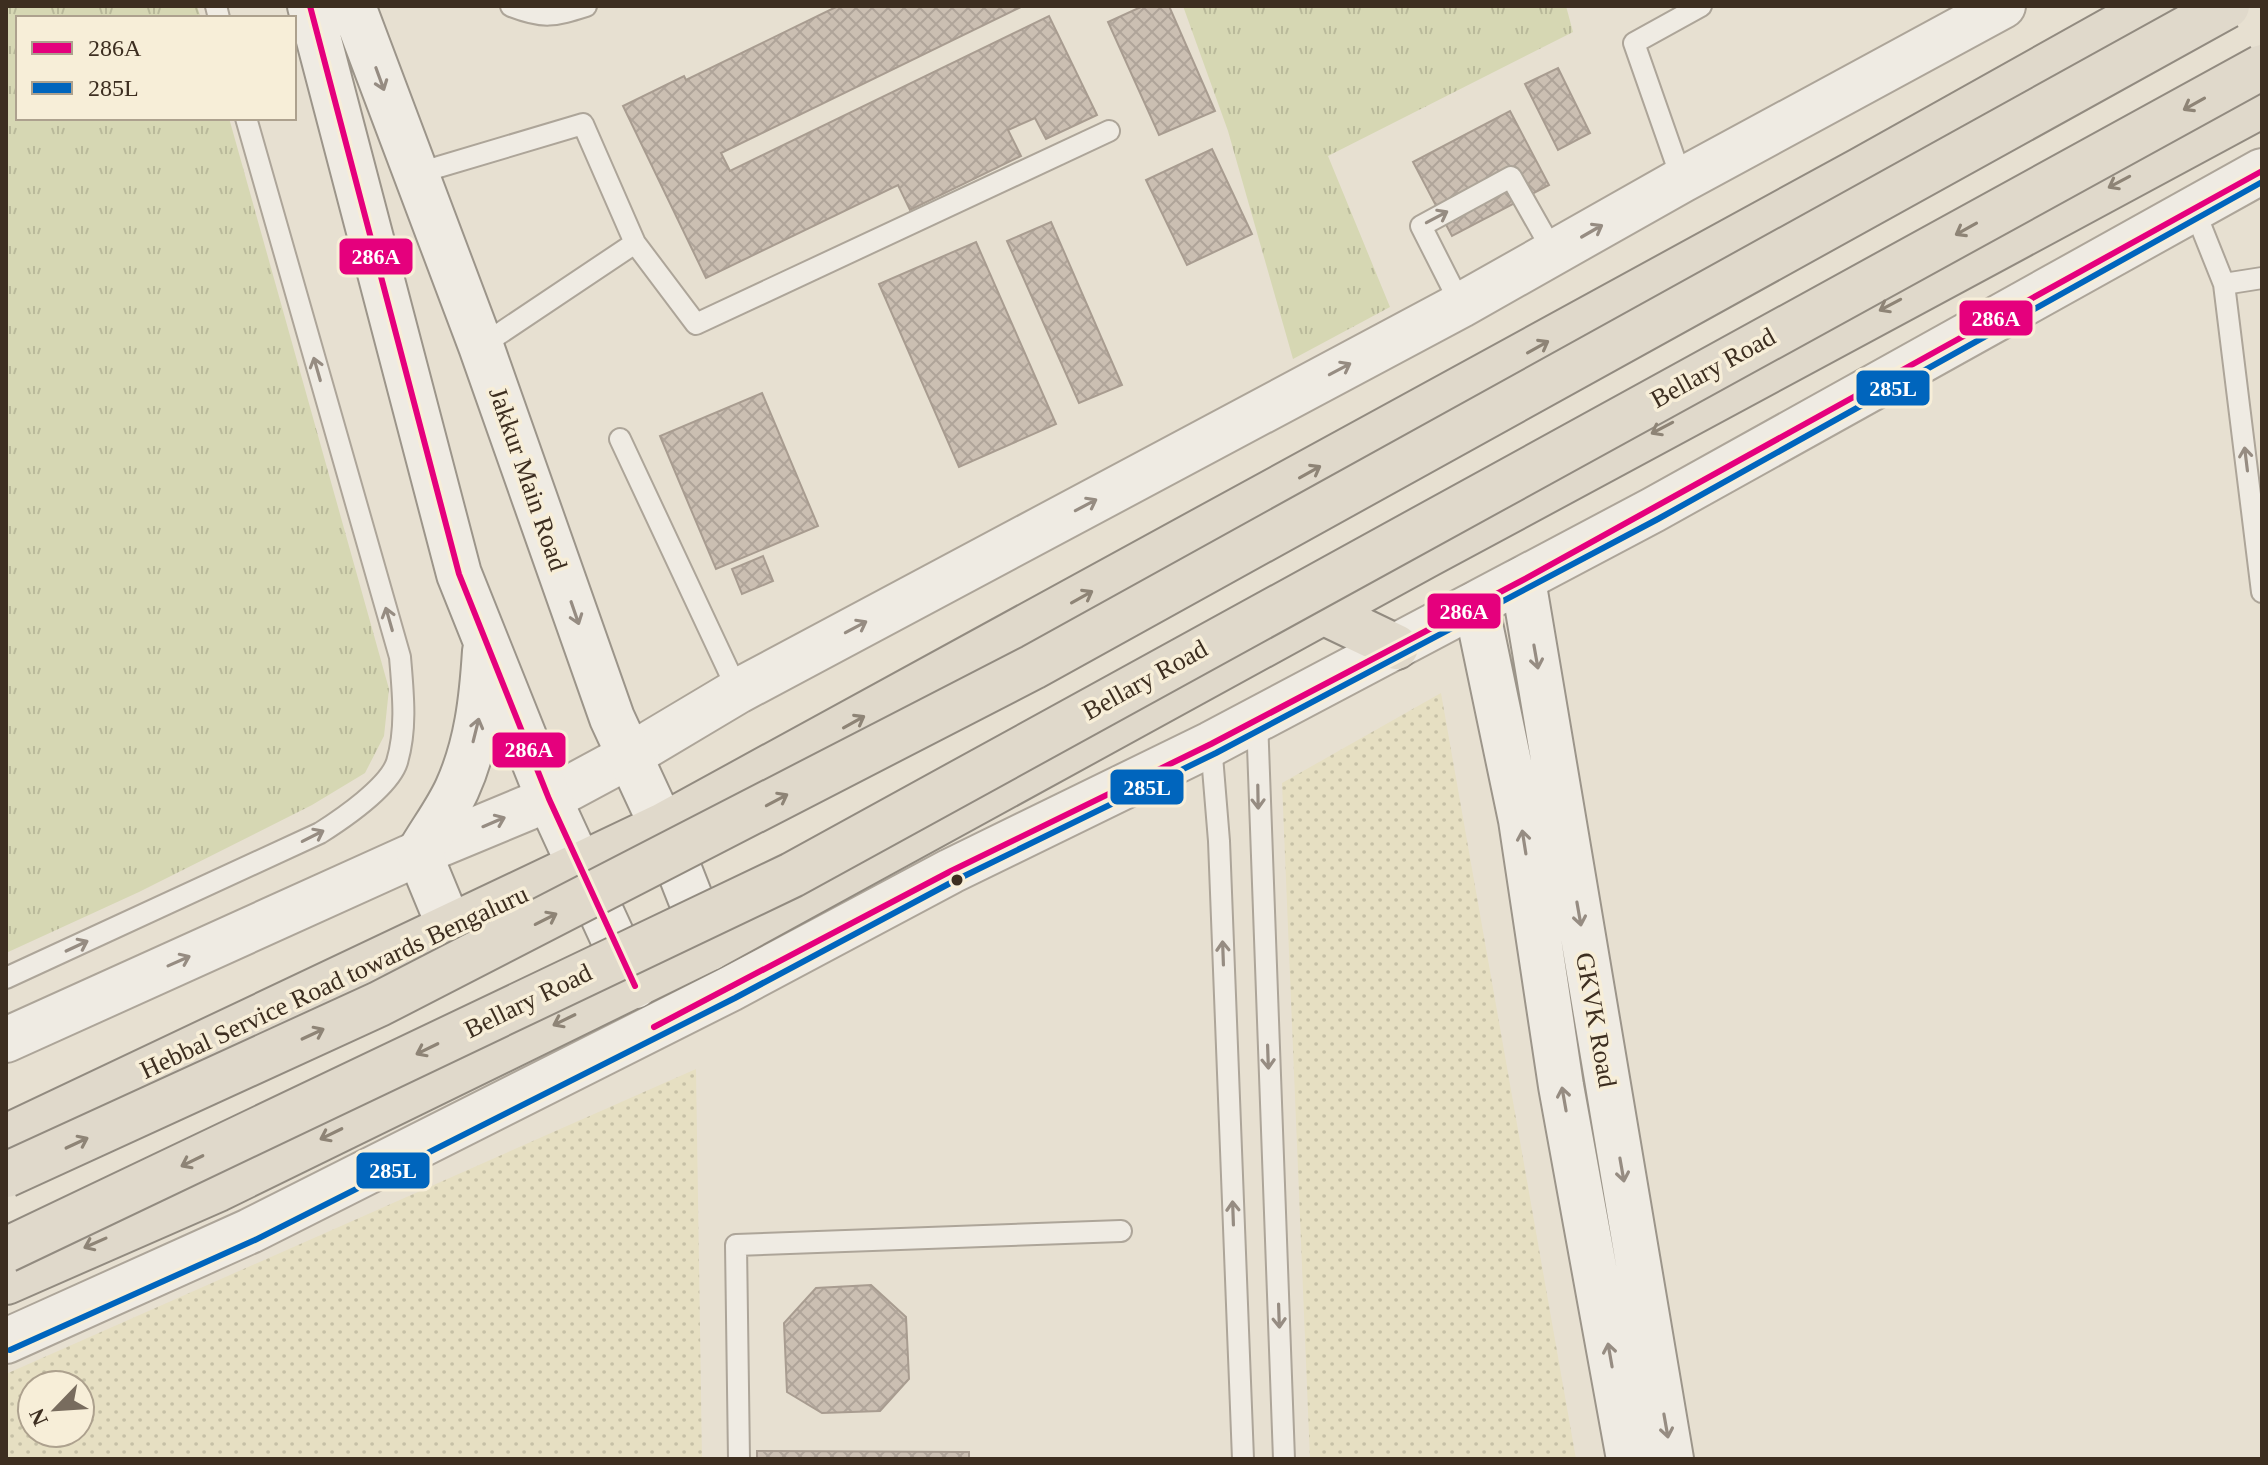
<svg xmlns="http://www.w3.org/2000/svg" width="2268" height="1465" viewBox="0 0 2268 1465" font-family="'Times New Roman',serif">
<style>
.farmland{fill:url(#farmland-dots);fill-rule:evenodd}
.grass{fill:url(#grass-tufts)}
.building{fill:url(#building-cross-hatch);stroke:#a89c90;stroke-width:2}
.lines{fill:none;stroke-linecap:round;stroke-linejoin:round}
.service-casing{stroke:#ada599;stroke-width:24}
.tertiary-casing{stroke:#ada599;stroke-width:48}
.secondary-casing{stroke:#9c958a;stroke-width:48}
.trunk-casing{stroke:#928b80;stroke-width:48}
.service{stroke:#efebe3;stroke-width:20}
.tertiary{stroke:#efebe3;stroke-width:44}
.secondary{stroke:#efebe3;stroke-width:44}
.trunk{stroke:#e0d9cb;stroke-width:44}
.trunk-bridge-casing{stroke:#928b80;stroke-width:48;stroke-linecap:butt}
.trunk-bridge{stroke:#e0d9cb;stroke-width:44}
.bus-1-casing{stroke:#f7eed8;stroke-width:12}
.bus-2-casing{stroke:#f7eed8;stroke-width:12}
.bus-1{stroke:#e5007d;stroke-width:6}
.bus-2{stroke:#0065bd;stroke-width:6}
.oneway{stroke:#968c82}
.oneway2{stroke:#8e8476}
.bus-dot{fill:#3d2e20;stroke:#f7eed8;stroke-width:3}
.labels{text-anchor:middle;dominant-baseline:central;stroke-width:7;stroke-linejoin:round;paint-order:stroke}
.street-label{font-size:26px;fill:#3d2e20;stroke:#f7eed8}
.line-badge{stroke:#f7eed8;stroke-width:3}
.badge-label{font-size:22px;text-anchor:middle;font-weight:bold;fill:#fff}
</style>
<defs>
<pattern id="farmland-dots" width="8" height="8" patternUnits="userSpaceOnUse" patternTransform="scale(2)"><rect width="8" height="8" fill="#e6dfc2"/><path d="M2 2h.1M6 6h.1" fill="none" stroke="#c6c0a6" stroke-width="1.8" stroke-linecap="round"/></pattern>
<pattern id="grass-tufts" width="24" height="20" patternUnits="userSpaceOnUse" patternTransform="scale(2)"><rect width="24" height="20" fill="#d6d7b3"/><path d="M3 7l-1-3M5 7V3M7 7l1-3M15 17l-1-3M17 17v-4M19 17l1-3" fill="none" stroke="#b9b99a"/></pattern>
<pattern id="building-cross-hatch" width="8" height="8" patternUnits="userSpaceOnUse" patternTransform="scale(2)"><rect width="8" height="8" fill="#cbbfb2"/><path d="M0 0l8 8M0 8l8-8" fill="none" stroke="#afa499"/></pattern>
</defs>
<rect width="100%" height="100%" fill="#e7e0d1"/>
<path class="farmland" d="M1441,693L1576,1459H1310L1282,783Z
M696,1069L702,1459H6V1374ZM32,1385H80V1433H32Z"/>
<path class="grass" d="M6,6H197L201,18H18V118H229L389,689L384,736L365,773L312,805L139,892L6,953Z
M1183,6H1566L1573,32L1328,156L1390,307L1293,359L1228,131Z"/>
<path class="building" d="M838,6H1023L721,153L730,171L1049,16L1097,115L1046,139L1035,118L1008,130L1021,156L910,210L898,185L706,278L623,106L684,76L686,80Z
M1143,6H1169L1215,111L1159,135L1108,22Z
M1558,68L1590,133L1558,150L1525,84Z
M1510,111L1549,185L1452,236L1413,162Z
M1212,149L1252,234L1187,265L1146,180Z
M1051,222L1122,385L1079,403L1007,241Z
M976,242L1056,424L959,467L879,284Z
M762,393L818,526L716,569L660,436Z
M763,556L773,581L742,594L732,569Z
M871,1285L906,1317L909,1379L880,1411L822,1413L787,1392L784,1323L816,1288Z
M757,1451L969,1452V1459H757Z"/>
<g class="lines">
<defs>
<path id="service" d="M216,6L219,18
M511,6C544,19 554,16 586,6
M415,174L583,124L635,243L696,324L1109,131
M1682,180L1634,43L1701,6
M2194,209L2224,284L2262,592
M2224,284L2262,278
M1461,305L1421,226L1511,177L1554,253
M481,346L635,243
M620,439L738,691
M1257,719L1284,1459
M1211,744L1219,841L1243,1459
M6,978L320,833C342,819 389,787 397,762C407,728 403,693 400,657L246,118
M739,1459L736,1245L1121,1231"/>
<path id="tertiary" d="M6,1040L419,853L549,799L629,756L738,691L1461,305L1682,180L2003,6
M6,1341L250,1231L730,989L951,871L1211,744L1653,510L2262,171"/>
<path id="secondary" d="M310,6L459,574L549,799L635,986
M353,6L481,346L612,718L662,826L710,948
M1523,580L1671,1459
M1476,605L1521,820L1561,1086L1629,1459
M450,928L419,853C431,832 447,811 457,789C477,745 482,699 485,651"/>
<path id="trunk" d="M1323,612L1396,647
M6,1137L662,826L1861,170L2154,6
M6,1282L218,1189L710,948L1427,555L2262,105"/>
</defs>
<use href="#service" class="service-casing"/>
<use href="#tertiary" class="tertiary-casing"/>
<use href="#secondary" class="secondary-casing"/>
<use href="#trunk" class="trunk-casing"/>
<use href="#service" class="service"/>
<use href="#tertiary" class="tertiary"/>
<use href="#secondary" class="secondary"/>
<use href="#trunk" class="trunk"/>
<defs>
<path id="trunk-bridge" d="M6,1175L379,1004L1033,667L2227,6
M6,1250L792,875L2262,67"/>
</defs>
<use href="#trunk-bridge" class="trunk-bridge-casing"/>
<use href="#trunk-bridge" class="trunk-bridge"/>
<defs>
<path id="bus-1" d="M310,6L459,574L549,799L635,986
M654,1027L951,871L1211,744L1523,580L2262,171"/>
<path id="bus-2" d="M10,1350L255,1240L735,998L956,880L1216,753L1658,519L2262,182"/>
</defs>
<use href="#bus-1" class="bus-1-casing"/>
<use href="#bus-2" class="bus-2-casing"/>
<use href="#bus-1" class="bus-1"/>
<use href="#bus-2" class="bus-2"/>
</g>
<defs><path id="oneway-shaft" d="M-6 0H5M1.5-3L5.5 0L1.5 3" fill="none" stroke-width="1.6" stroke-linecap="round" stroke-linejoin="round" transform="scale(2)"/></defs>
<g class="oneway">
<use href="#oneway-shaft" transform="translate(380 79) rotate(70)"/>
<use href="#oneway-shaft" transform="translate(1437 217) rotate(-28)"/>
<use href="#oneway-shaft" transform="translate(1592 231) rotate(-30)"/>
<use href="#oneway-shaft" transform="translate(317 369) rotate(-106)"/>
<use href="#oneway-shaft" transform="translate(1340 369) rotate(-28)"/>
<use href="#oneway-shaft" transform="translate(2246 459) rotate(-97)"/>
<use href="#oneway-shaft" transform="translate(1086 505) rotate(-28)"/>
<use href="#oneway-shaft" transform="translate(575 613) rotate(71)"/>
<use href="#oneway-shaft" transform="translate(389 619) rotate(-106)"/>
<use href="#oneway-shaft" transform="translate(856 627) rotate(-28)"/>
<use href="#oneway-shaft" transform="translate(1536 657) rotate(80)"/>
<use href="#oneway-shaft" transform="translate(476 730) rotate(-76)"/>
<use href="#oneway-shaft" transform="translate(1258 797) rotate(89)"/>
<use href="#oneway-shaft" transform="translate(494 822) rotate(-23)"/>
<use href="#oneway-shaft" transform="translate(313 836) rotate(-27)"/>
<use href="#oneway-shaft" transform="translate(1524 842) rotate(-99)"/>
<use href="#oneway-shaft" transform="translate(1579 914) rotate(80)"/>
<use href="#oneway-shaft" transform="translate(77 946) rotate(-25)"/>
<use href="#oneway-shaft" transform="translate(1223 953) rotate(-92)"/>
<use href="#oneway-shaft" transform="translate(179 961) rotate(-24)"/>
<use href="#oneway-shaft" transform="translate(1268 1057) rotate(88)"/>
<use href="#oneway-shaft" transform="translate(1564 1099) rotate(-100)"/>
<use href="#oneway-shaft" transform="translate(1622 1170) rotate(80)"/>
<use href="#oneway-shaft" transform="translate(1233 1213) rotate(-92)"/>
<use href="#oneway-shaft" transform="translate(1279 1316) rotate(88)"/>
<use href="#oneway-shaft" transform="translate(1610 1355) rotate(-100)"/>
<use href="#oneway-shaft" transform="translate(1666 1426) rotate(80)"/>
</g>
<g class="oneway2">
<use href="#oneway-shaft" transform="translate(2194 104) rotate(151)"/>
<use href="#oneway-shaft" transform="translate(2119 182) rotate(152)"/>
<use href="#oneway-shaft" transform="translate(1966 229) rotate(151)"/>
<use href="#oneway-shaft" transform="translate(1890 305) rotate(152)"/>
<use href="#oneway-shaft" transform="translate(1538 347) rotate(-29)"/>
<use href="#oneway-shaft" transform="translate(1662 428) rotate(152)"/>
<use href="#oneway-shaft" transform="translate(1310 472) rotate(-29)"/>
<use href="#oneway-shaft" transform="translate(1082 597) rotate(-29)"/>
<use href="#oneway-shaft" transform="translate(854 722) rotate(-29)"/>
<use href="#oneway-shaft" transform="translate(777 800) rotate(-28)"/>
<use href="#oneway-shaft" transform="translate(546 919) rotate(-27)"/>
<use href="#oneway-shaft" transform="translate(564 1020) rotate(154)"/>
<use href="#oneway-shaft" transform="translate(313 1034) rotate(-25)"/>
<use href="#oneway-shaft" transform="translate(427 1049) rotate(154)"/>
<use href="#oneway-shaft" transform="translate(331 1134) rotate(154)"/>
<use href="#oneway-shaft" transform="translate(77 1143) rotate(-25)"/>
<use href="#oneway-shaft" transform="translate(192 1161) rotate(154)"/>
<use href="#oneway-shaft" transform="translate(95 1243) rotate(156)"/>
</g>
<circle class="bus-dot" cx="957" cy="880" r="7"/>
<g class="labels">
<g class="street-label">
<text transform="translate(1713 368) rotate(-29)">Bellary Road</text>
<text transform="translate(528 479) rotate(71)">Jakkur Main Road</text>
<text transform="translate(1145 680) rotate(-29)">Bellary Road</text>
<text transform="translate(334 982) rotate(-25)">Hebbal Service Road towards Bengaluru</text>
<text transform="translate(528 1001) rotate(-26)">Bellary Road</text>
<text transform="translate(1596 1020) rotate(80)">GKVK Road</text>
</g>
</g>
<g class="line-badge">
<rect x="338" y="237" width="76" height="39" rx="8" fill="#e5007d"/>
<rect x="1958" y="299" width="76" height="38" rx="8" fill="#e5007d"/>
<rect x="1855" y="369" width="76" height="38" rx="8" fill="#0065bd"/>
<rect x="1426" y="592" width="76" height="38" rx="8" fill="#e5007d"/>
<rect x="491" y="731" width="76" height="38" rx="8" fill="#e5007d"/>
<rect x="1109" y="768" width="76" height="38" rx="8" fill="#0065bd"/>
<rect x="355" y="1151" width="76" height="39" rx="8" fill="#0065bd"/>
</g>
<g class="badge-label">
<text x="376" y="264">286A</text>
<text x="1996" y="326">286A</text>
<text x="1893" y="396">285L</text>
<text x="1464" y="619">286A</text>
<text x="529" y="757">286A</text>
<text x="1147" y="795">285L</text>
<text x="393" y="1178">285L</text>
</g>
<rect width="2268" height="1465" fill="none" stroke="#3d2e20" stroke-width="16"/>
<rect x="16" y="16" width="280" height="104" fill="#f7eed8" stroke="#ada18e" stroke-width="2"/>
<rect x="32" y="42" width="40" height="12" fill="#e5007d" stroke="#ada18e" stroke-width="2"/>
<text x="88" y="56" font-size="24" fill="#3d2e20">286A</text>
<rect x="32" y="82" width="40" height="12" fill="#0065bd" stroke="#ada18e" stroke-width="2"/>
<text x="88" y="96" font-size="24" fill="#3d2e20">285L</text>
<g transform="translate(56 1409) rotate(245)"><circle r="38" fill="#f7eed8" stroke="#ada18e" stroke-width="2"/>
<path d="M0-6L14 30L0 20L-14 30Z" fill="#786c5e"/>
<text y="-12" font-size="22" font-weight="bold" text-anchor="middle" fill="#3d2e20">N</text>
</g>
</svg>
